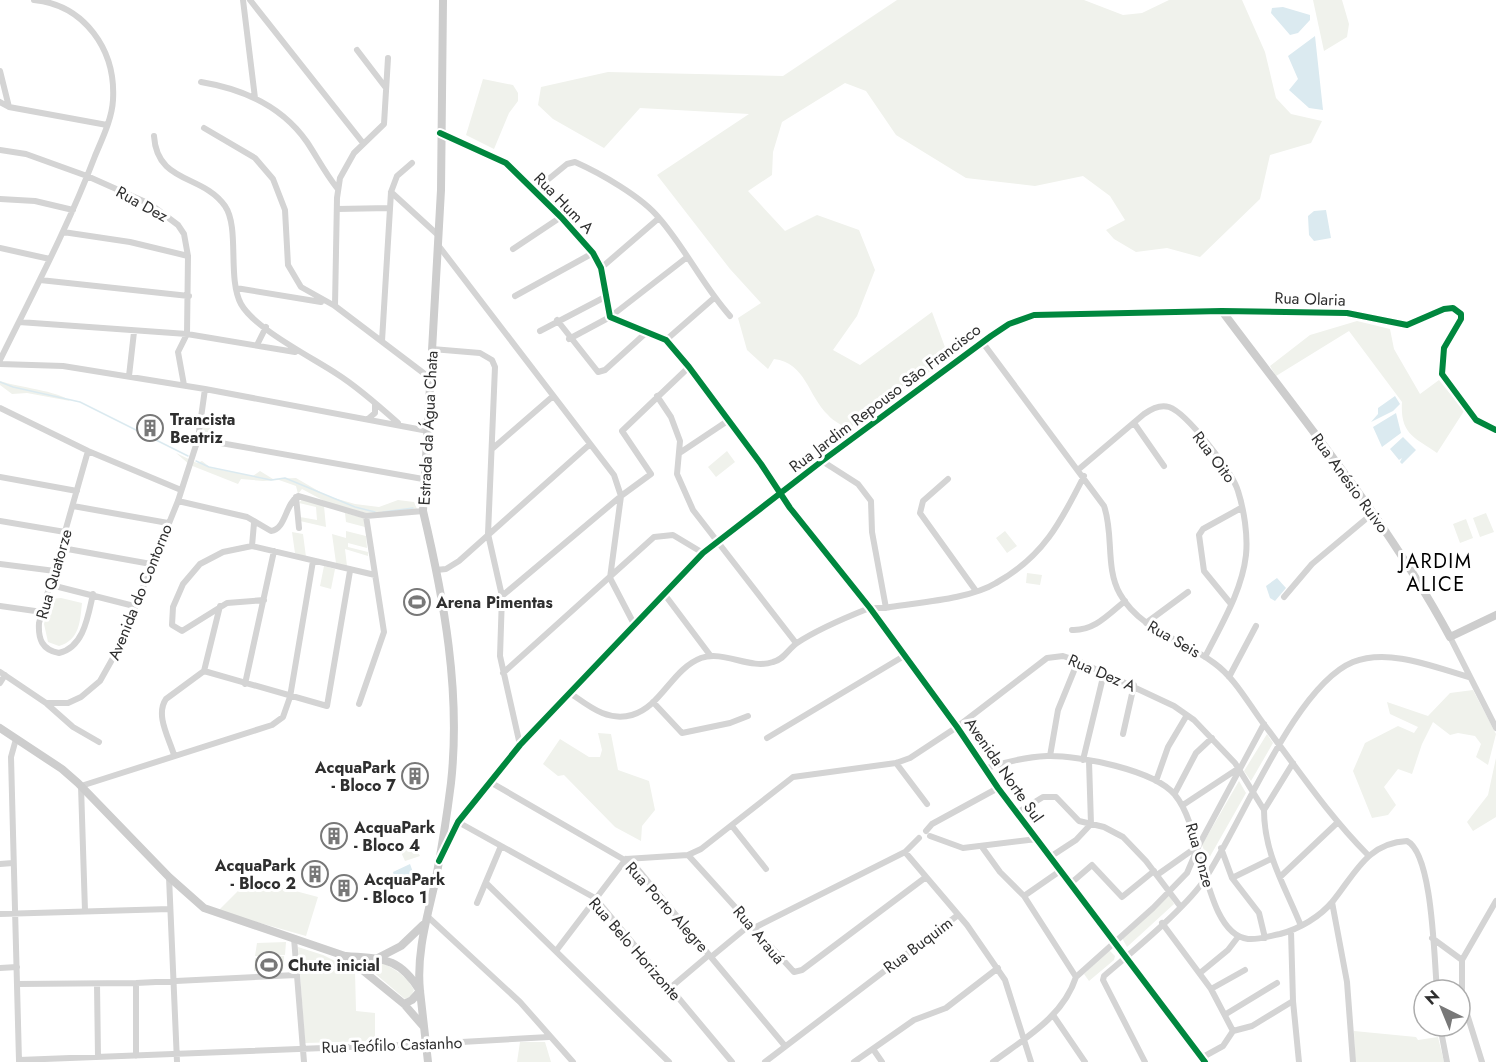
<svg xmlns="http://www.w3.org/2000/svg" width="1496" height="1062" viewBox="0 0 1496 1062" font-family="Jost,sans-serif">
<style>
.green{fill:#f0f2ec}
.water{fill:#dbeaf0}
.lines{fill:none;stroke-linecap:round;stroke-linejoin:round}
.stream{stroke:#dbeaf0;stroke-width:1.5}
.street{stroke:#d4d4d4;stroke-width:6}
.secondary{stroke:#cdcdcd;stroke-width:8}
.cycleway-casing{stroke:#fff;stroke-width:10}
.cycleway{stroke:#00873e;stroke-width:6}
.labels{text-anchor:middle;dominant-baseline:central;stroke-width:6;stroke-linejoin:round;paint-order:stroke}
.street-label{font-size:16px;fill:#2f2f2f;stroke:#fff}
.poi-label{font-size:16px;font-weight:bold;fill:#2f2f2f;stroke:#fff;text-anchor:start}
.quarter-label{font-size:20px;letter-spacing:1.5px;fill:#000;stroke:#fff}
</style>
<rect width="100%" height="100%" fill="#fff"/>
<path class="green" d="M897,0H1084L1123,15L1142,13L1169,0H1242L1265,52L1276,98L1291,114L1322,121L1311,143L1270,155L1260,199L1200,257L1167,248L1136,252L1114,239L1106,230L1125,220L1110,196L1083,176L1035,186L966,178L896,135L866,91L845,83L782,122L773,152L772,175L748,191L785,231L817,215L859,230L875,270L857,316L833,350L860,365L932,312L949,358L848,429C842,425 833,421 828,415C808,396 806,363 774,359L768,369L747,350L738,318L761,303L730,269L657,175L749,114L640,108L604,148L553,119L538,105L541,87L608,72L783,76Z
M1313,0H1342L1349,24L1347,37L1324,51Z
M483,79L513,85L518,93V101L509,113L494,149L466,135Z
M1357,321L1390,329L1394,349L1420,394L1439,380L1464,411L1437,453C1414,437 1400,434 1402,402L1349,331L1276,376L1270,366L1310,335Z
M0,381C17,387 59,391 70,401L27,393L12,394L0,385Z
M206,414L214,416L210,436L202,432Z
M727,451L735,462L716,477L708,467Z
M176,453L197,463L202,461L211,468L253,476L260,471L273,479L296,478L327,496L355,504L379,507L398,500L414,502L417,509L374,515L328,503L302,489L298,494L296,486L279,480L263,481L241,479L238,484L190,465Z
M302,499L324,506L326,527L300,521V517L317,520L316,507L299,503Z
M345,513L364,518L365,527L346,522Z
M1486,513L1494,532L1480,537L1473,518Z
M1466,519L1473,538L1460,543L1453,524Z
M346,531L366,536L367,548L348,543V547L368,552V556L345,549L347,566L336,563L332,534L346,538Z
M1005,531L1017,546L1007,553L996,538Z
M292,532L303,534L306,557L295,553Z
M324,566L335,569L331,589L320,586Z
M1027,573L1042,575L1040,585L1026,583Z
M429,594L430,607L407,611L404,597Z
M61,598L82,603C80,621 80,640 59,646L48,642L44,624L50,599Z
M1473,690L1496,734L1488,765L1476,757L1481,744L1475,736L1458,733L1450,735L1433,722L1422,744L1412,774L1398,769L1384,787L1396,805L1388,815L1372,818L1353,771L1365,743L1398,726L1414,733L1418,727L1390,714L1387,702L1428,716L1450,693Z
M598,733L611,734L618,770L649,781L655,810L642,826L641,841L615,827L564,775L558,776L543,764L560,739L589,757H600L602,750Z
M1267,734L1273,743L1251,781L1244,771Z
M1496,758V817L1473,831L1467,822L1488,795Z
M1239,781L1246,793L1208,860L1202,845Z
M414,845L420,856L405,861L400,850Z
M250,879L318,897L306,936L218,911Z
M1169,895L1174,904L1127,947L1122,938Z
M286,942L285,955L255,956L257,943Z
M298,947L323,955L355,971L356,1011L375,1013V1041L305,1043Z
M1109,950L1115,956L1114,960L1089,981L1084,974Z
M284,956L283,971H254L255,958Z
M381,962C396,970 406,975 414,990L411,996L405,999L371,970L374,964Z
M1354,1031L1416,1037L1418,1040L1438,1037L1444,1062H1355Z
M520,1042H545L551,1062H517Z"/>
<path class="water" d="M1283,7L1310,15V20L1298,33L1290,35L1271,13L1272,8Z
M1315,36L1323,110L1309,108L1289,90L1298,79L1288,56Z
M1326,210L1331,238L1314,241L1309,235L1308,216L1314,211Z
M1395,396L1400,404L1393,411L1371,422L1378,414V408Z
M1396,413L1401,433L1382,447L1373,427Z
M1403,437L1416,450L1402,464L1400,462L1402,458L1399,460L1390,449Z
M1277,578L1286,588L1275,601L1270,598L1266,586Z
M410,864L414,875L395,879L393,872Z
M388,874L392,880L389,887L378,891L379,881Z"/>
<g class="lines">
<path class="stream" d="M0,382L13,387L80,402L188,456
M196,461L209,467L271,480L285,478L355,507L375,512
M383,512L413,508"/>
<path class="street" d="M243,0L255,98
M250,0L363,143
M357,50L386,88
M0,71L9,107
M201,82C243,89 282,106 307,142C317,157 325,173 337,188
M0,102L9,107L107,125
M204,128L255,158L273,179L285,210L288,265L301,287L335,306L430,378
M441,133L506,163L561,217L593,253L601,268L610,317L666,340L689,367L761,464L790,508L870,608L957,727L998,788L1205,1062
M154,136C157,184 203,174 225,206C240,228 227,278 241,304C255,329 313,358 337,374C359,388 379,406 398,423
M0,150L26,154L87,176L150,204L178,225L184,234L188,256L187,334L178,352L184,385
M534,191L567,164L575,162C600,173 642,197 659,218C686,249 703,286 730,316
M391,192L438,235
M0,199L35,201L73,210
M337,209L390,208
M63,232L130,242L188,256
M438,245L614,475L621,496L610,578
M0,248L50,259
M513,249L561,217
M601,268L659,218
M40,280L189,296
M236,288L321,302
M515,296L593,253
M335,306L337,198L340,178L354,153L384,124L388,58
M1222,311L1347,313L1407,325L1444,309L1453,308L1461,314V319L1444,348L1442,374L1476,420L1496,430
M557,320L598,372L605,370L648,331
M19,322L187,334L295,352
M540,331L605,297
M569,339L610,317L686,258
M666,340L714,298
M382,341L391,192L397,176L412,163
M983,343L1104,506C1114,534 1105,568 1120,594C1140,630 1183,640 1214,663C1235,678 1248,703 1263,723C1297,768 1328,815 1368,855
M257,345L266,327
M432,349L480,353L492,360L495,367L488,534L502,596L500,656L520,745
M0,360C33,293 68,227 95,156C102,139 112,119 113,100C116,49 84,5 34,0
M0,364L63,366L205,389L428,431
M129,376L134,332
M657,396L671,417L680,441L677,474L693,510L796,643
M0,408L88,451L181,490
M368,419L375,413V404
M1134,423L1164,466
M198,439L423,479
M492,449L552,397
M88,451L39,623C38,639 42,650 59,653C84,647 88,616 93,594
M681,452L729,420
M822,461L858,484L871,501L872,532L886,608
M1079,469L1144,414C1151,409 1160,404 1169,407C1187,413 1233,473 1238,491C1244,510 1248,535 1246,555C1242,591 1221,625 1205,657
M0,477L77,491
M948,479L923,501L920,513L976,591
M296,497L299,528
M178,501L247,517L271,531C286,529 285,504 298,496L366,516L423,511
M73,506L168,523
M0,521L65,532
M252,546L254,523
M62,548L151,564
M0,564L55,571
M436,570L446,569L459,561L589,445
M610,578L635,626
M51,585L134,606
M665,595L710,655
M502,596L621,496L651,474L622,431L689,367
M1284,597L1312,564L1373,513
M264,600L227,603L182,631L172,625L173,607L183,584L200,564L223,552L252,546L375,575
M1231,604L1204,571L1199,535L1203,529L1241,508
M0,606L42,612
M1146,623L1188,592
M1072,630C1094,631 1108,615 1125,601
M1450,637L1496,728
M204,671L327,706L350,571
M204,671L220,606
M0,672L46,703H68L81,697L100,681L118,649L178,501L198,439L205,389
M503,673L654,537L673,535L703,553
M1229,677L1256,626
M0,683L5,675
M245,684L274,551
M570,693C589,706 607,722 632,715C661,707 672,669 701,658C724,650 750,670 773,662C785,659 788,649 797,643C815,631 847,617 867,609C874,607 883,609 890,607C921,602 970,599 996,583C1043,557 1061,522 1084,476
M653,702L682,733L730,723L748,716
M47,704L73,727L99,742
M359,704L384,632L366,516
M1123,734L1134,685
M767,738L904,656
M16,739L11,757L19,1061
M174,755C169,738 155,715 166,699L204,671
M1050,756L1058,710L1078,661
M1083,760L1104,673
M896,763L927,804
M1293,763L1264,810C1264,854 1285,886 1301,926
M984,769C1005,762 1025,757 1047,756C1078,755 1155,770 1175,795C1204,829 1204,934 1248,939C1259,940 1269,936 1280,934C1299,929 1320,917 1333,901C1355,874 1367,843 1407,841C1433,854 1434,960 1437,990
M1156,781L1168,747L1187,715
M490,782L635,866L785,1046
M1175,793L1196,753L1212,738
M1183,805L1239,768
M1017,813L1043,797H1056L1079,821L1104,827L1123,837L1146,861L1180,906
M458,822L595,898L732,1062
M732,826L766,869
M926,831L932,824L998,788
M930,836L963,848L1037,839
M982,847L1000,872L1024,896L1076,977
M1221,848L1232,878L1259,913L1265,938
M905,852L919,838
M688,855L794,972L802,970L926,877
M1050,857L1076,840L1091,824L1089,761
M626,859L688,855L701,849L793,777L896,763L910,758L957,727L1047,658L1063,656L1078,661L1174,706L1194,720L1235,763L1264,810
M0,864L13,863
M1157,875L1198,846
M169,877L177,1062
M1280,877L1337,823
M1232,878L1271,859
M486,883L669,1062
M1070,884L1092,865L1122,897L1154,871
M1024,896L1060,871
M1332,902L1347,982L1353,1062
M477,903L501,846
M85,911L81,786L272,725L283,717L290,697L313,561
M0,914L170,909
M427,916L520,1002L573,1062
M1162,923L1211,989L1233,1031
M754,928L905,852L967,925L1005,980L1031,1062
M1291,931L1293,1001L1299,1062
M294,938L304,1062
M1432,938L1462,960
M556,951L626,859
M711,957L751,924
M1462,960V998L1482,1062
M1462,960L1496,901
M0,968L17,967
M1200,973L1228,950L1238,937
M17,984L136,983L296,975
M97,984L98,1057
M670,988L709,955
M1211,989L1245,970
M1226,1014L1277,983
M1053,1015L1085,1062
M1440,1026L1447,1062
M1233,1031L1252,1026L1293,1001
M873,1049L882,1062
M136,1056V983
M1203,1057L1223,1046L1233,1031
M19,1060L426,1044L549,1037
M765,1062L958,915
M854,1062L914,1020L946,1008L998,968
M993,1062C1025,1038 1063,1017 1076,977L1153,908L1187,873L1199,845L1264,724
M1145,1062L1103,980L1104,976C1133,951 1181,912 1203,882C1240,828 1294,686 1353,662C1389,648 1434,667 1469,677"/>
<path class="secondary" d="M0,728L62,769L78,783L169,877L204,908L345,956L404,1004L423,1026
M439,861L458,822L520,745L703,553L822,461L991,336L1009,324L1034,315L1222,311C1301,417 1387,520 1450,637L1496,615
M346,956C381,959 399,956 420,991L428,1062
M365,971L370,962L401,946L423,925
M420,991C416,952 428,915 436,878C442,847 447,815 451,783C461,692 444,599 423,511L441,190L443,0
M404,1004L412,1000L420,991"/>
<defs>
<path id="cycleway" d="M440,133L506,163L561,217L593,253L601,268L610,317L666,340L689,367L761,464L790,508L870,608L957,727L998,788L1205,1062
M439,861L458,822L520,745L703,553L822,461L991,336L1009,324L1034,315L1222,311L1347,313L1407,325L1444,309L1453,308L1461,314V319L1444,348L1442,374L1476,420L1496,430"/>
</defs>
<use href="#cycleway" class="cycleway-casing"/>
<use href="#cycleway" class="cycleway"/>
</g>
<defs>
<symbol id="building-ring" viewBox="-11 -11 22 22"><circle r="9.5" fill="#fff" stroke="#787878" stroke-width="1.5"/><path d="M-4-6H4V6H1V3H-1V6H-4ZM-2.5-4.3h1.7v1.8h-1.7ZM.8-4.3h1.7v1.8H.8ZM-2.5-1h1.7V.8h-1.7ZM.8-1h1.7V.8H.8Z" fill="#787878"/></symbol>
<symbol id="stadium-ring" viewBox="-11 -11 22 22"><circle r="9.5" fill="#fff" stroke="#787878" stroke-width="1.5"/><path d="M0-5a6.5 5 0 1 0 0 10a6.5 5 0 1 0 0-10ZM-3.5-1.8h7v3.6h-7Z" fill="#787878"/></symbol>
</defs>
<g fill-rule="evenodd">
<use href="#building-ring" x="135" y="413" width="30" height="30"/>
<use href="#stadium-ring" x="402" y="587" width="30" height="30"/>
<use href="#building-ring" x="400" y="761" width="30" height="30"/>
<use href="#building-ring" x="319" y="821" width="30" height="30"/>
<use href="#building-ring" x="300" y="859" width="30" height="30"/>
<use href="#building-ring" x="329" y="873" width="30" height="30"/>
<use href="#stadium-ring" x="254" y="950" width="30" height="30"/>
</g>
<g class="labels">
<g class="street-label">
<text transform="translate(564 203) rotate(46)">Rua Hum A</text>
<text transform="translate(142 204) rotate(29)">Rua Dez</text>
<text transform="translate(1310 299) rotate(2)">Rua Olaria</text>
<text transform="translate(885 398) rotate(-37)">Rua Jardim Repouso São Francisco</text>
<text transform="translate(428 428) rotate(-87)">Estrada da Água Chata</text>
<text transform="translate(1214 457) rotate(53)">Rua Oito</text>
<text transform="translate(1350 483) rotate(54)">Rua Anésio Ruivo</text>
<text transform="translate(54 574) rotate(-74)">Rua Quatorze</text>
<text transform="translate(140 592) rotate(-68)">Avenida do Contorno</text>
<text transform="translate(1174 639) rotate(30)">Rua Seis</text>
<text transform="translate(1102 673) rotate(23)">Rua Dez A</text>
<text transform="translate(1004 770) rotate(55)">Avenida Norte Sul</text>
<text transform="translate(1200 855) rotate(74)">Rua Onze</text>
<text transform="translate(667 907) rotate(48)">Rua Porto Alegre</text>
<text transform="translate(759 935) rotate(50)">Rua Arauá</text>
<text transform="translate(918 945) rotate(-37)">Rua Buquim</text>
<text transform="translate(635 949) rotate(49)">Rua Belo Horizonte</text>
<text transform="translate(392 1045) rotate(-2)">Rua Teófilo Castanho</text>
</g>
<g class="poi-label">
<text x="170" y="419">Trancista<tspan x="170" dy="18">Beatriz</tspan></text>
<text x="436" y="602">Arena Pimentas</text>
<text x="396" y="767" text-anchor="end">AcquaPark<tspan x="396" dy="18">- Bloco 7</tspan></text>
<text x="354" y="827">AcquaPark<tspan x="354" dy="18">- Bloco 4</tspan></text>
<text x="296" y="865" text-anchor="end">AcquaPark<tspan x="296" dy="18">- Bloco 2</tspan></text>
<text x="364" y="879">AcquaPark<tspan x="364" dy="18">- Bloco 1</tspan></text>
<text x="288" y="965">Chute inicial</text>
</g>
<g class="quarter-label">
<text x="1436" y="561">JARDIM<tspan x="1436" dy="23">ALICE</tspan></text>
</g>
</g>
<g transform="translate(1442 1008) rotate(317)"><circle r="28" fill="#ffffff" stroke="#acacac" stroke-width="1.5"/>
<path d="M0-4.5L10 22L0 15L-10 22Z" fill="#787878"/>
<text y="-9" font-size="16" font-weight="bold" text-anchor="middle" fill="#2f2f2f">N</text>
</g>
</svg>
